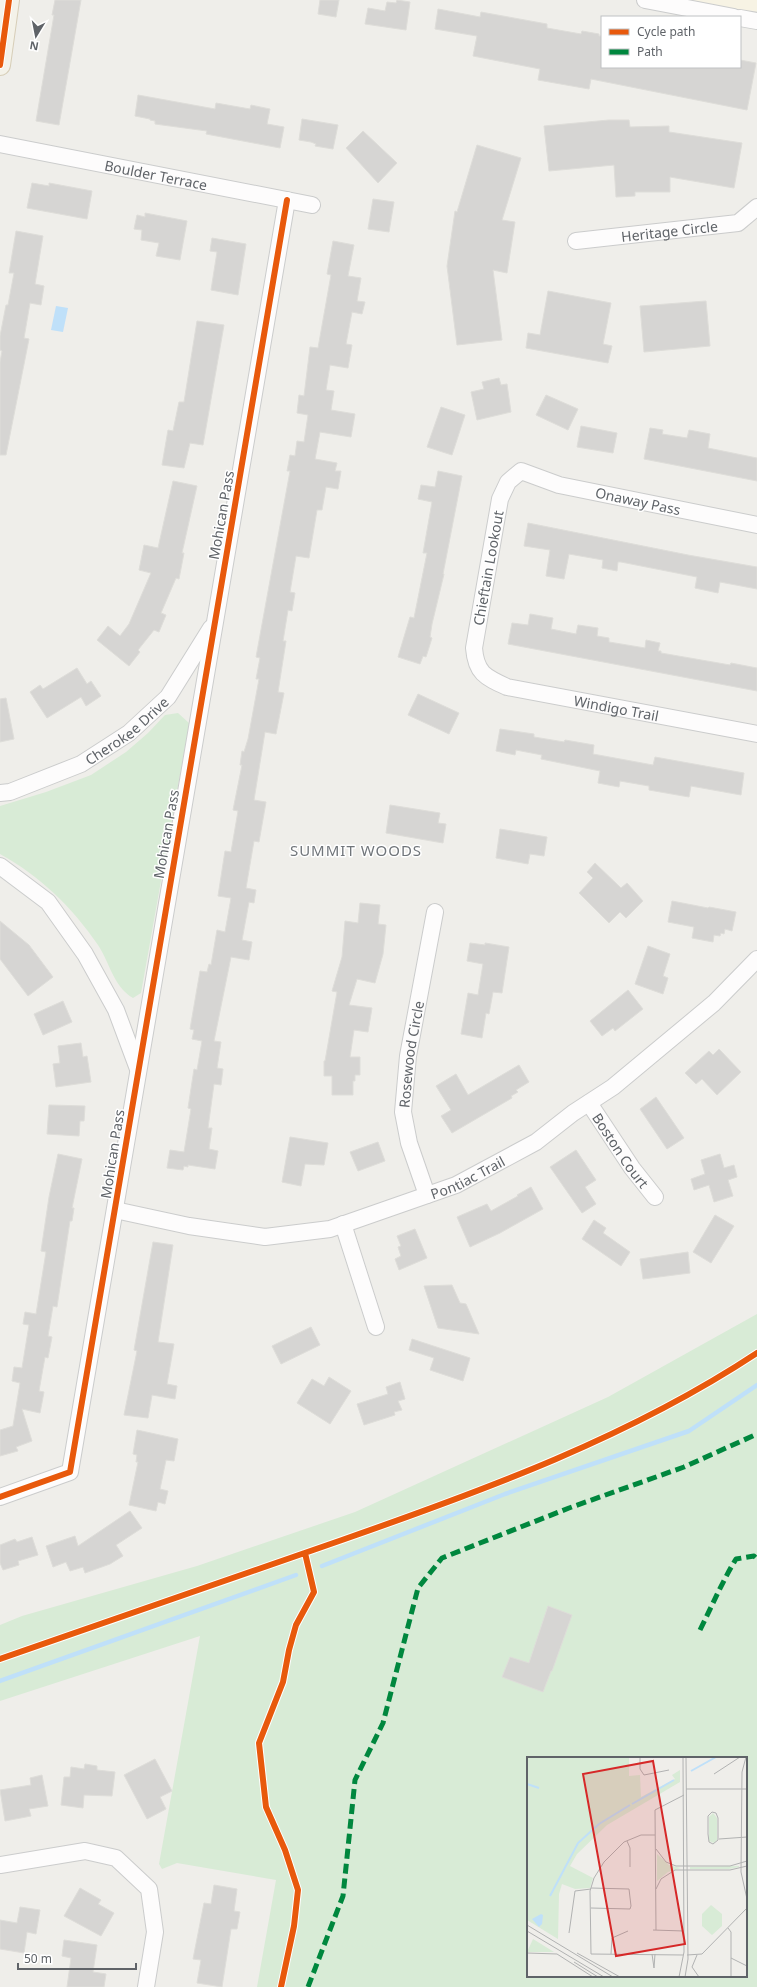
<svg xmlns="http://www.w3.org/2000/svg" width="757" height="1987" viewBox="0 0 757 1987" font-family="'Noto Sans',sans-serif">
<style>
.commercial{fill:#f7f3e4}
.green{fill:#d8ebd6;fill-rule:evenodd}
.water{fill:#bfe0f9}
.lines{fill:none;stroke-linecap:round;stroke-linejoin:round}
.stream{stroke:#bfe0f9;stroke-width:4.5}
.building{fill:#d6d5d3;stroke:#deddd9}
.minor-casing{stroke:#cbcccc;stroke-width:18}
.major-casing{stroke:#d7ceb8;stroke-width:22}
.minor{stroke:#fdfcfc;stroke-width:16}
.major{stroke:#f4f2e9;stroke-width:20}
.quiet{stroke:#00873e;stroke-width:5;stroke-dasharray:10 5;stroke-linecap:butt}
.cycleway-casing{stroke:#fff;stroke-width:8}
.cycleway{stroke:#e8590c;stroke-width:6}
.labels{text-anchor:middle;dominant-baseline:central;stroke-width:3;stroke-linejoin:round;paint-order:stroke}
.street-label{font-size:14px;fill:#5f6368;stroke:#fff}
.neighbourhood-label{font-size:15px;letter-spacing:1px;fill:#70757a;stroke:#fff}
.inset-river{fill:none;stroke:#bfe0f9;stroke-width:2}
.inset-road{fill:none;stroke:#b1b2b2;stroke-width:1}
.view{fill:#d62828;fill-opacity:0.15;stroke:#d62828;stroke-width:2}
.inset-edge{fill:none;stroke:#5f6368;stroke-width:2}
</style>
<rect width="100%" height="100%" fill="#efeeea"/>
<path class="commercial" d="M671,0H757V21Z"/>
<path class="green" d="M178,713L189,723L186,741L141,993L133,998C113,986 110,963 98,945C72,907 40,876 0,854V806L46,792L91,775L126,752L148,733L165,715Z
M757,1314V1987H257L276,1880L177,1863L162,1869L159,1864L200,1636L0,1701V1625L22,1616L197,1566L355,1512L608,1397ZM528,1758H746V1976H528Z"/>
<path class="water" d="M56,306L68,308L63,332L51,330Z"/>
<g class="lines">
<path class="stream" d="M322,1566L505,1494L689,1431L757,1385
M0,1681L296,1575"/>
</g>
<path class="building" d="M55,0H81L59,125L36,121L54,15H52Z
M320,0H339L336,17L318,14Z
M397,0L410,2L406,30L365,24L368,8L385,11L387,2L396,3Z
M438,9L480,17L481,12L547,24V28L581,34L582,31L599,34V36H602V67H740V60L756,63L747,110L591,79L589,89L538,80L540,69L473,56L477,36L435,29Z
M138,95L215,109L216,103L250,109L251,105L270,109L267,124L284,127L280,148L206,134L207,131L155,124V121L150,120V119L135,116Z
M302,119L338,125L333,149L315,146L316,144L311,142L299,140Z
M609,120H629L630,127L669,126V132L742,143L734,188L670,177V192H635V196L616,197L614,165L549,171L544,126Z
M363,131L397,163L378,183L346,148Z
M477,145L521,158L502,220L515,222L507,273L493,270L502,340L457,345L447,266L455,211L457,212Z
M32,183L49,186V183L92,191L87,219L27,208Z
M373,199L394,202L389,232L368,229Z
M145,213L187,221L180,260L156,256L159,243L141,240L142,230L134,229L137,215L145,217Z
M16,231L43,236L35,284L44,286L41,305L30,303L24,338L29,339L6,455H0V362L2,351L0,350V336L6,305H8L14,273H9Z
M212,238L246,244L238,295L211,290L217,252L210,251Z
M333,241L354,245L348,276L361,278L357,301L365,302L362,314L352,312L346,344L352,345L348,368L330,365L326,390L334,391L331,410L355,414L351,437L320,432L315,459L337,463L335,471H341L338,489L326,487L322,510H317L309,558L296,556L290,592L295,593L292,611L288,610L283,641H286L278,692L284,693L276,734L265,732L254,800L266,802L259,842L254,841L246,888L256,890L254,903L249,902L242,940L252,942L249,960L231,957L214,1041L221,1042L217,1068L223,1069L221,1085L214,1084L208,1128H212L209,1149L218,1151L215,1169L188,1165V1167L184,1166L183,1170L167,1168L170,1150L184,1152L191,1109L188,1108L194,1069L197,1070L202,1041L192,1039L194,1030L190,1029L200,971L207,972L209,964L211,965L217,930L225,932L231,898L218,896L225,851L231,852L238,811L233,810L242,765H240L242,751L244,752L248,739L259,679H256L260,658L256,657L290,471H287L290,455L295,456L297,441L304,442L308,415L297,413L299,395L304,396L310,347L318,348L331,275L327,274Z
M548,291L611,303L603,344L612,346L608,363L526,348L528,333L540,335Z
M706,301L710,346L644,352L640,306Z
M197,321L224,325L203,445L190,443L184,468L162,465L168,430L173,431L179,402H184Z
M499,378L501,385L507,384L511,412L477,420L471,392L484,389L482,382Z
M546,395L578,409L568,430L536,415Z
M441,407L465,415L452,455L427,447Z
M581,426L617,433L613,453L577,447Z
M650,428L663,430L662,434L687,438L689,430L710,434L708,448L757,458V481L644,459Z
M438,471L462,476L443,574H444L432,624L430,637L432,638L426,657L423,656L420,664L398,657L410,617L414,618L427,553H423L432,502L418,499L421,485L435,487Z
M173,481L197,486L182,553H184L179,579L176,578L161,613L166,615L159,632L154,630L138,650L140,652L129,666L97,640L108,626L120,636L129,624L151,573L139,570L144,545L158,548Z
M528,523L688,555L757,567V589L720,582L718,593L695,588L697,577L621,562H618L617,571L602,568L603,560L569,554L564,579L546,576L550,550L524,546Z
M530,614L553,618L551,629L576,634L578,625L598,628L597,636L609,638V642L645,648L646,640L660,643L658,651H661V653L730,665L731,663L757,668V691L508,644L512,623L528,625Z
M77,668L87,684L91,681L101,696L86,706L81,697L47,718L30,692L40,685L43,689Z
M418,694L459,713L449,734L408,715Z
M6,698L14,739L0,742V699Z
M500,729L534,734V737L564,742L565,740L594,745L593,754L653,765L655,757L744,773L741,795L691,786L689,797L649,790V786L620,781L619,787L598,783L600,771L541,759L542,755L516,750L515,755L496,751Z
M390,805L440,813L438,823L446,824L443,843L386,833Z
M500,829L547,837L544,856L530,854L528,864L496,858Z
M595,863L621,888L627,883L643,901L626,918L620,912L609,923L579,893L593,878L587,872Z
M672,901L708,908L709,907L736,912L732,931L725,929L724,934L721,933L720,936L714,935L713,942L692,938L694,927L668,922Z
M360,903L380,905L378,924L386,925L383,954L375,983L357,979L349,1005L372,1008L368,1032L354,1030L350,1057H360V1075H355V1081H353V1095H332V1076H324V1061H325L337,992L332,991L342,957L345,921L358,923Z
M0,921L29,945L53,977L28,996L0,959Z
M470,943L485,945V943L509,947L502,993L493,992L489,1014L486,1013L482,1038L461,1034L468,993L478,995L483,964L467,961Z
M648,946L670,954L663,976L668,978L663,994L635,984Z
M628,990L643,1009L615,1031L613,1028L602,1036L590,1021Z
M63,1001L72,1022L43,1035L34,1014Z
M81,1043L83,1057L87,1056L91,1082L56,1087L53,1064L60,1063L58,1046Z
M719,1049L741,1072L717,1095L702,1079L696,1084L685,1073L709,1051L713,1055Z
M519,1065L529,1082L516,1090L518,1092L511,1096L512,1098L452,1133L441,1116L451,1110L436,1086L456,1074L468,1095Z
M656,1097L684,1138L667,1149L640,1109Z
M49,1105L85,1106L84,1121H80L79,1136L47,1134Z
M290,1137L328,1143L324,1165L305,1164L301,1186L282,1182Z
M378,1142L385,1161L358,1171L350,1152Z
M576,1150L596,1180L585,1187L596,1204L582,1213L550,1167Z
M58,1154L82,1159L72,1208H74L72,1221H70L57,1307L53,1306L48,1336L52,1337L48,1358L45,1357L39,1391L44,1392L40,1413L22,1409L32,1441L16,1447L18,1451L0,1456V1430L13,1426L20,1383L12,1381L14,1367L22,1368L29,1325L23,1324L25,1312L36,1314L46,1252L41,1251L49,1197Z
M720,1154L724,1168L734,1165L737,1177L728,1180L733,1196L714,1202L709,1185L694,1190L691,1179L705,1174L701,1160Z
M531,1187L543,1209L500,1233L470,1247L457,1217L487,1204L491,1211L518,1196L517,1195Z
M715,1215L734,1226L711,1263L693,1252Z
M594,1220L606,1228L603,1233L630,1252L621,1266L582,1239Z
M415,1229L427,1258L399,1270L395,1259L401,1256L398,1247L401,1246L397,1236Z
M153,1242L173,1245L158,1342L174,1344L167,1384L177,1386L175,1399L152,1395L148,1418L124,1415L137,1351L134,1350Z
M688,1252L690,1273L643,1279L640,1259Z
M452,1285L460,1303L466,1304L479,1334L438,1328L424,1286Z
M311,1327L320,1345L281,1364L272,1346Z
M412,1339L470,1358L463,1381L430,1370L434,1358L409,1350Z
M329,1377L351,1391L330,1424L297,1403L312,1379L324,1386Z
M400,1382L405,1399L398,1401L402,1410L394,1412L395,1415L364,1425L357,1404L388,1394L386,1387Z
M137,1430L178,1439L174,1461L166,1460L160,1489L168,1491L165,1504L158,1502L156,1511L129,1505L138,1462H136L137,1455L133,1454Z
M130,1511L142,1528L116,1545L123,1556L110,1564L85,1573L83,1567L70,1571L66,1562L53,1567L46,1546L75,1536L78,1546Z
M32,1537L38,1555L18,1561L19,1565L3,1570L0,1563V1545L15,1539L17,1542Z
M548,1606L572,1615L552,1671H551L543,1692L502,1677L510,1657L529,1663Z
M155,1759L172,1791L160,1797L166,1809L147,1819L124,1775Z
M85,1764L97,1766V1770L115,1772L112,1796L84,1795L83,1808L61,1805L64,1777H70L71,1767L84,1769Z
M42,1775L48,1806L29,1809L31,1816L5,1821L0,1790L31,1785L30,1778Z
M214,1885L237,1889L234,1911L240,1912L237,1929H231L222,1987L197,1983L201,1960L193,1959L204,1903L211,1904Z
M80,1888L101,1900L98,1904L114,1913L101,1936L64,1916Z
M20,1907L40,1910L36,1934L27,1932L24,1953L0,1949V1920L17,1923Z
M64,1940L97,1945L93,1972L106,1974L104,1987H67L71,1958L62,1956Z"/>
<g class="lines">
<defs>
<g id="minor">
<path d="M645,0L734,17"/>
<path d="M740,18L757,21"/>
<path id="s1" d="M0,144L312,205"/>
<path id="s2" d="M576,241L738,223L757,207"/>
<path id="s3" d="M757,525L559,485L521,471L508,482L500,499L474,648C476,673 485,677 507,687L757,734"/>
<path id="s4" d="M0,793L10,792L81,764L129,733L168,697L211,628"/>
<path d="M0,866L48,902L85,954L116,1010L138,1069"/>
<path id="s5" d="M589,1103L632,1168L655,1197"/>
<path id="s6" d="M427,1195L409,1143L403,1112L408,1056L435,912"/>
<path id="s7" d="M115,1210L189,1226L265,1237L330,1229L456,1185L536,1142L573,1113L613,1087L714,1003L757,959"/>
<path d="M343,1224L376,1327"/>
<path d="M0,1497L70,1472L287,200"/>
<path d="M0,1865L85,1851L116,1858L149,1889L155,1932L146,1987"/>
</g>
<path id="major" d="M0,65L9,0"/>
</defs>
<use href="#minor" class="minor-casing"/>
<use href="#major" class="major-casing"/>
<use href="#minor" class="minor"/>
<use href="#major" class="major"/>
<path class="quiet" d="M700,1630C712,1606 722,1582 736,1559L754,1556L757,1559
M308,1987L343,1896L355,1780L383,1723L418,1588L442,1558L569,1508L684,1467L757,1434"/>
<defs>
<path id="cycleway" d="M0,65L9,0
M0,1497L70,1472L287,200
M0,1659C114,1620 228,1580 342,1540C485,1490 630,1437 757,1353
M281,1987L294,1926L298,1890L285,1850L266,1807L259,1743L283,1682L289,1650L296,1625L314,1592L305,1553"/>
</defs>
<use href="#cycleway" class="cycleway-casing"/>
<use href="#cycleway" class="cycleway"/>
</g>
<g class="labels">
<g class="street-label">
<text stroke="none"><textPath href="#s1" startOffset="159">Boulder Terrace</textPath></text>
<text stroke="none"><textPath href="#s2" startOffset="94">Heritage Circle</textPath></text>
<text transform="translate(638 501) rotate(12)">Onaway Pass</text>
<text transform="translate(221 515) rotate(-80)">Mohican Pass</text>
<text transform="translate(488 568) rotate(-80)">Chieftain Lookout</text>
<text stroke="none"><textPath href="#s3" startOffset="596">Windigo Trail</textPath></text>
<text stroke="none"><textPath href="#s4" startOffset="143">Cherokee Drive</textPath></text>
<text transform="translate(166 834) rotate(-80)">Mohican Pass</text>
<text stroke="none"><textPath href="#s6" startOffset="145">Rosewood Circle</textPath></text>
<text stroke="none"><textPath href="#s5" startOffset="57">Boston Court</textPath></text>
<text transform="translate(112 1154) rotate(-81)">Mohican Pass</text>
<text stroke="none"><textPath href="#s7" startOffset="365">Pontiac Trail</textPath></text>
</g>
<g class="neighbourhood-label">
<text x="356" y="850">SUMMIT WOODS</text>
</g>
</g>
<g transform="translate(527 1757)">
<rect width="220" height="220" fill="#efeeea"/>
<path d="M0,0H102V19L113,18L114,40L148,22L145,18L153,13V25L80,68L50,97L43,109L66,121L63,131L48,132L35,127L32,137L31,182L0,163ZM186,56L190,61V83L187,86L182,84V60ZM130,97L142,108L154,111L141,115L130,124ZM163,110L212,109V110L202,112H163ZM184,148L195,157V169L185,178L175,169V157ZM6,182L27,195H0Z" fill="#d8ebd6"/>
<path d="M14,157L16,158L15,167L12,170L5,162Z" fill="#bfe0f9"/>
<path class="inset-river" d="M164,14L189,0M0,27L12,31M105,47L147,23M23,139L51,86L72,67L103,48"/>
<path class="inset-road" d="M113,0V12L117,18L142,13M219,0L215,15L214,115L220,142M187,17L213,0M159,32H220M185,55L189,56L191,61V83L186,87L182,85L181,77V59ZM192,82L220,80M100,84L103,91V110M129,92L139,105L149,109H203L220,104M129,132L134,122L148,113H203L220,109M64,151L103,152L104,149L102,132L64,131M0,168L86,220M201,171L204,175V220M126,173L157,174M129,173L128,53L157,38M0,174L77,220M42,176L48,134L64,132M0,196L30,197L66,220M50,196L93,220M64,197L63,134L67,121L77,105L97,85L114,78H128M64,197L156,198M84,197L85,181L101,174M125,197L127,211L128,197M160,198L175,197L220,151M170,198L165,210L172,220M204,201L220,209M47,205L71,220M152,220L157,195L156,0M158,220L161,202L159,0"/>
<path class="view" d="M126,4L158,187L89,199L56,17Z"/>
<rect width="220" height="220" class="inset-edge"/>
</g>
<rect x="601" y="16" width="140" height="52" fill="#ffffff" stroke="#bfc1c3"/>
<rect x="609" y="29" width="20" height="6" fill="#e8590c" stroke="#bfc1c3"/>
<text x="637" y="36" font-size="12" fill="#5f6368">Cycle path</text>
<rect x="609" y="49" width="20" height="6" fill="#00873e" stroke="#bfc1c3"/>
<text x="637" y="56" font-size="12" fill="#5f6368">Path</text>
<g transform="translate(36 36) rotate(190)" stroke="#ffffff" stroke-width="3" paint-order="stroke">
<path d="M0-3L7 15L0 10L-7 15Z" fill="#5f6368"/>
<text y="-6" font-size="11" font-weight="bold" text-anchor="middle" fill="#5f6368">N</text>
</g>
<path d="M18 1963v6h118v-6" fill="none" stroke="#5f6368" stroke-width="2"/>
<text x="24" y="1963" font-size="12" fill="#5f6368" stroke="#ffffff" stroke-width="3" paint-order="stroke">50 m</text>
</svg>
